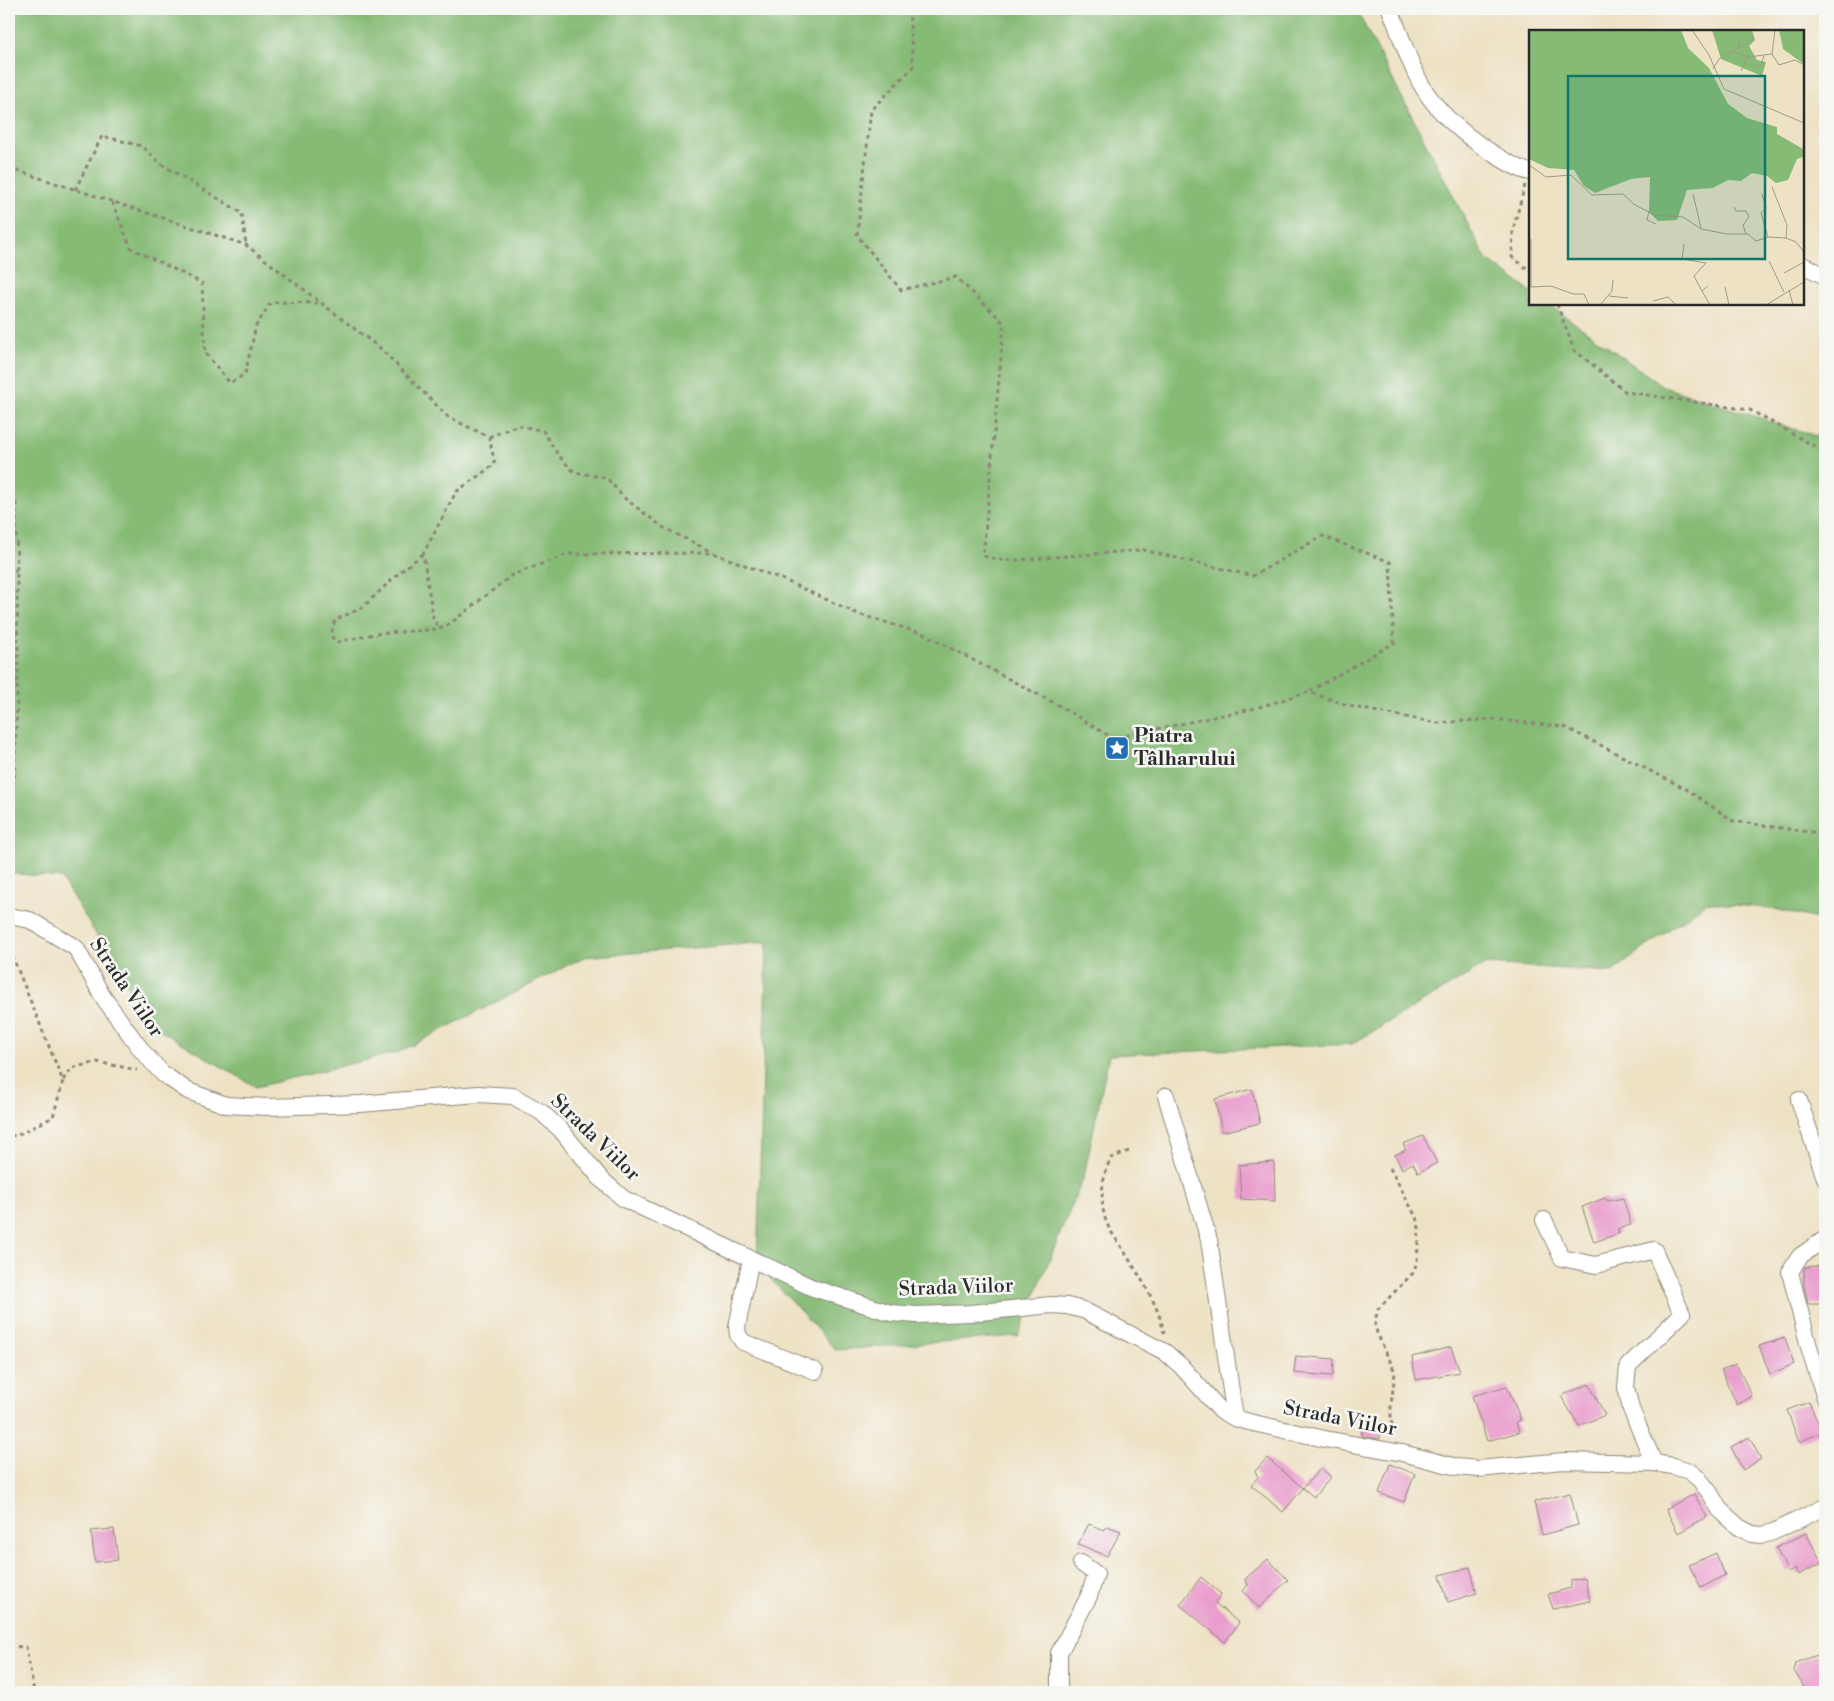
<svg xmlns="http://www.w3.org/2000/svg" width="1834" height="1701" viewBox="0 0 1834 1701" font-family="'Libre Bodoni',serif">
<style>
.forest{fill:#86bb76;stroke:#587350}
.building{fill:#e99ecd}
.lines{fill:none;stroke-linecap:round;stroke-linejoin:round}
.minor-casing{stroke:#8c8678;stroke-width:18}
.path{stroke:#8c8678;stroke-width:3;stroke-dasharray:4 4;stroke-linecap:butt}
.minor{stroke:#fff;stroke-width:16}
.labels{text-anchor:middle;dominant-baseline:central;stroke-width:5;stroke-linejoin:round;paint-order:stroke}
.poi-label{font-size:20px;font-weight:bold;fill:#2b2b2b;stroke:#f6f6f2;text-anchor:start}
.street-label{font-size:20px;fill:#2b2b2b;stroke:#f6f6f2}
.inset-road{fill:none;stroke:#a09987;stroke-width:1}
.view{fill:#0f766e;fill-opacity:0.15;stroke:#0f766e;stroke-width:2.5}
.inset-edge{fill:none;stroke:#2b2b2b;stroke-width:2.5}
</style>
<rect width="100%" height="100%" fill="#f6f6f2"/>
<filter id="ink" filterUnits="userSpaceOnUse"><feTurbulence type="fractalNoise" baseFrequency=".02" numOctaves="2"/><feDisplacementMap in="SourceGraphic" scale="10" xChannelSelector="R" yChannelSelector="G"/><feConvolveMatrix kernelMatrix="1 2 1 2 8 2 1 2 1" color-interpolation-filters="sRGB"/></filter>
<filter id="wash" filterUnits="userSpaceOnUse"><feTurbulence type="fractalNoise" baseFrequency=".0096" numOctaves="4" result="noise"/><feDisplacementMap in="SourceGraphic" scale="20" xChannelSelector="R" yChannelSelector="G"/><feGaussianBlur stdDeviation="1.12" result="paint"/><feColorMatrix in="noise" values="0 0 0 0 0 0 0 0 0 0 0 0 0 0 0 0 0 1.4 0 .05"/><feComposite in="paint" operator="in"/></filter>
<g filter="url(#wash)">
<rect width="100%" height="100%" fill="#eee2c5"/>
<path class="forest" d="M9,9H1356L1486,259L1530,291V304H1548L1664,387L1825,439V921L1775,909L1707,902L1612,972L1486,964L1352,1044L1109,1055L1084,1176L1018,1336L836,1350L757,1264L767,942L584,957L399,1052L256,1087L153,1026L61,878L9,873Z"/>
<g id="blocks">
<path class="building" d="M1252,1089L1260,1123L1222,1132L1215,1099Z
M1423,1136L1437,1163L1418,1173L1413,1163L1402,1169L1395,1155L1406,1150L1403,1144Z
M1274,1162L1275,1201L1241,1199L1239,1165Z
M1605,1198L1607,1201L1623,1198L1631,1225L1617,1229L1620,1233L1594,1242L1582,1207Z
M1825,1265V1304H1808L1804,1286V1269L1805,1267Z
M1785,1338L1794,1364L1770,1374L1759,1346Z
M1451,1347L1460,1372L1416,1380L1412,1357Z
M1296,1356L1334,1359L1333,1376L1294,1373Z
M1736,1364L1752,1396L1737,1405L1721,1370Z
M1589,1384L1605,1415L1579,1426L1561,1396Z
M1507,1386L1521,1420L1516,1422L1519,1432L1487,1441L1472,1396Z
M1809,1402L1822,1432L1799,1442L1787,1410Z
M1361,1421L1380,1422V1439L1362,1436Z
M1749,1437L1761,1459L1743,1470L1731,1447Z
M1267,1458L1303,1488L1283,1512L1251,1485L1258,1477L1255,1471Z
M1390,1464L1415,1474L1404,1502L1379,1493Z
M1321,1468L1331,1477L1314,1497L1303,1488Z
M1570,1493L1578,1525L1542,1535L1534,1502Z
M1694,1494L1707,1517L1678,1533L1666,1509Z
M1089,1524L1103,1530L1107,1526L1121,1531L1107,1556L1078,1544Z
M114,1529L118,1560L95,1562L91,1531Z
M1806,1533L1822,1563L1798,1575L1795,1568L1788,1572L1776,1548Z
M1716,1553L1725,1575L1701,1588L1689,1565Z
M1268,1559L1288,1580L1259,1608L1243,1591L1248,1585L1245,1579Z
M1470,1567L1477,1593L1448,1602L1440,1575Z
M1201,1577L1221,1594L1215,1603L1239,1623L1225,1642L1180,1605Z
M1585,1578L1590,1601L1553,1609L1548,1594L1571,1588V1580Z
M1825,1652V1687L1807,1692L1794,1671L1796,1663Z"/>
</g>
</g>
<g filter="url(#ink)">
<use href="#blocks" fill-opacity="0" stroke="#8c8678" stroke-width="1"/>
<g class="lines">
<defs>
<path id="minor" d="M1390,9C1400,33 1408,60 1421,84C1436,111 1463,134 1489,151C1502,159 1516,169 1530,172
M1803,265L1825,276
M9,916L30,920L76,948L103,997L142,1051L163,1074L188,1091L226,1105L268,1107L360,1104L478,1094L513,1096L541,1112L560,1129L601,1179L624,1199L813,1288L891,1313L917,1315L970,1313L1052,1305L1067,1306L1083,1310L1165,1352L1181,1366L1221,1411L1235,1418L1249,1422L1325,1439L1402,1453L1457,1467L1478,1469L1564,1461L1654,1463L1673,1466L1689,1471L1699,1479L1710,1493L1720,1510L1739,1527L1752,1534L1763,1535L1773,1532L1825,1507
M1166,1096L1209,1240L1235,1418
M1799,1100L1825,1178
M1544,1220L1562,1258L1596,1265L1654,1250L1682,1314L1628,1366L1626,1387L1631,1409L1654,1463
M1825,1239L1800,1256L1790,1272L1809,1347L1825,1398
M751,1259L737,1327L738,1335L743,1342L815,1371
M1059,1692V1653L1089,1596L1096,1574L1081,1563"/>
</defs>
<use href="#minor" class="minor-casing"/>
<path class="path" d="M909,9L913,67L871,110L857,235L901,290L956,277L1004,323L983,556L1005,561L1143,550L1253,576L1322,536L1390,562L1394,643L1310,691
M9,168L246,245L381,349L448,417L489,437L495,464L456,492L423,554L433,617L439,629L451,623L512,575L568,554L713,553L784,580L858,614L924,634L1058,705L1116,740L1124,736L1256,708L1309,692L1353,707L1437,723L1492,719L1565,727L1686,789L1733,821L1809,832H1825
M1525,185L1513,230L1512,257L1530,271
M75,190L102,136L142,146L161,164L242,213L246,245
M112,202L131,248L202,283L205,353L230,383L245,374L256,326L271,302L321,303
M1557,304L1574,350L1626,392L1750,410L1825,452
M489,437L518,425L543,431L559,456L574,472L607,478L623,497L664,528L712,552
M9,497L16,503L18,669L14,781L9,800
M423,554L401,571L362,608L335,620L331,636L337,642L374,634L439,629
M9,577L16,570
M9,948L63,1081L53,1117L16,1136L9,1135
M63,1080L72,1068L97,1062L137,1070
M1129,1151L1111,1158C1102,1175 1099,1202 1106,1221C1110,1232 1118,1241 1124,1251C1140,1277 1158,1303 1164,1333
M1390,1168L1416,1217L1419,1228L1417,1262L1413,1273L1378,1309L1376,1317L1375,1325L1377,1333L1395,1372L1391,1405V1421L1396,1436
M9,1646L26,1647L34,1692"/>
<use href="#minor" class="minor"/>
</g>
</g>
<defs>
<symbol id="sight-square" viewBox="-11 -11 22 22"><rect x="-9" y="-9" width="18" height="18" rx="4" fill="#1f6fb2" stroke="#f6f6f2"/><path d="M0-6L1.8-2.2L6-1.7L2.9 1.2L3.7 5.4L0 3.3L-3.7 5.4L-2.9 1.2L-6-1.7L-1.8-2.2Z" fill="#fff"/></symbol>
</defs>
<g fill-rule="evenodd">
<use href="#sight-square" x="1103" y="734" width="28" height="28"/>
</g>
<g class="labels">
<g class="poi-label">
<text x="1134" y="736">Piatra<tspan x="1134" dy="23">Tâlharului</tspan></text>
</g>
<g class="street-label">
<text transform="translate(126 988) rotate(56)">Strada Viilor</text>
<text transform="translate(595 1138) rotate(44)">Strada Viilor</text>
<text transform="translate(956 1288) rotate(-2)">Strada Viilor</text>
<text transform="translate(1340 1419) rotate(11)">Strada Viilor</text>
</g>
</g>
<g transform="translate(1529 30)">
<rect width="275" height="275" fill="#eee2c5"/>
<path d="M0,0H152L159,18L180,38L199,74L218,88L248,97V104L274,119V127L268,129L259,150L247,153L238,146L223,143L212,151L199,150L184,158L158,160L148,190L129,191L120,182L121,147L102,149L66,163L55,156L45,140L19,138L0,129ZM183,0H223L226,10L220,16L228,30L237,32L233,46L192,29ZM250,0H275V34L254,19Z" fill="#86bb76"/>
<path class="inset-road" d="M163,0L180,25L195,59L275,93M200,0L210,10V17M203,21L216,14L224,6M243,24L246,0M224,36L232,35L235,26M184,39L190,29L203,21L219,27L243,24L250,35L266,30L275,35M212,41L219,27M0,135L17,147L42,145L63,165L94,164L106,175L126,185L154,187L172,199L198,204H219L227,211L239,207L257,208L267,212L275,222M243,157L258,195L257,208M164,164L172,198M233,164L237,178L232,183L239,207M205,177L207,181H217L220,187L214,195L217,204M120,181L118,190L127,194M2,209V257L22,256L44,264H55L60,275M155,214L153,229L177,233L165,246L173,261M240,231L255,262M255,243L275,232M179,256L173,261L181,275M196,257L200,275M260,260L264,275M80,266L99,268M124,271L139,267L147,275M71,275L83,261L84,250M237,275L275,252"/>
<path class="view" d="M39,46H236V229H39Z"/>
<rect width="275" height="275" class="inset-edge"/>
</g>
<rect width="1834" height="1701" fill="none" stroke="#f6f6f2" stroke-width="30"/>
</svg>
